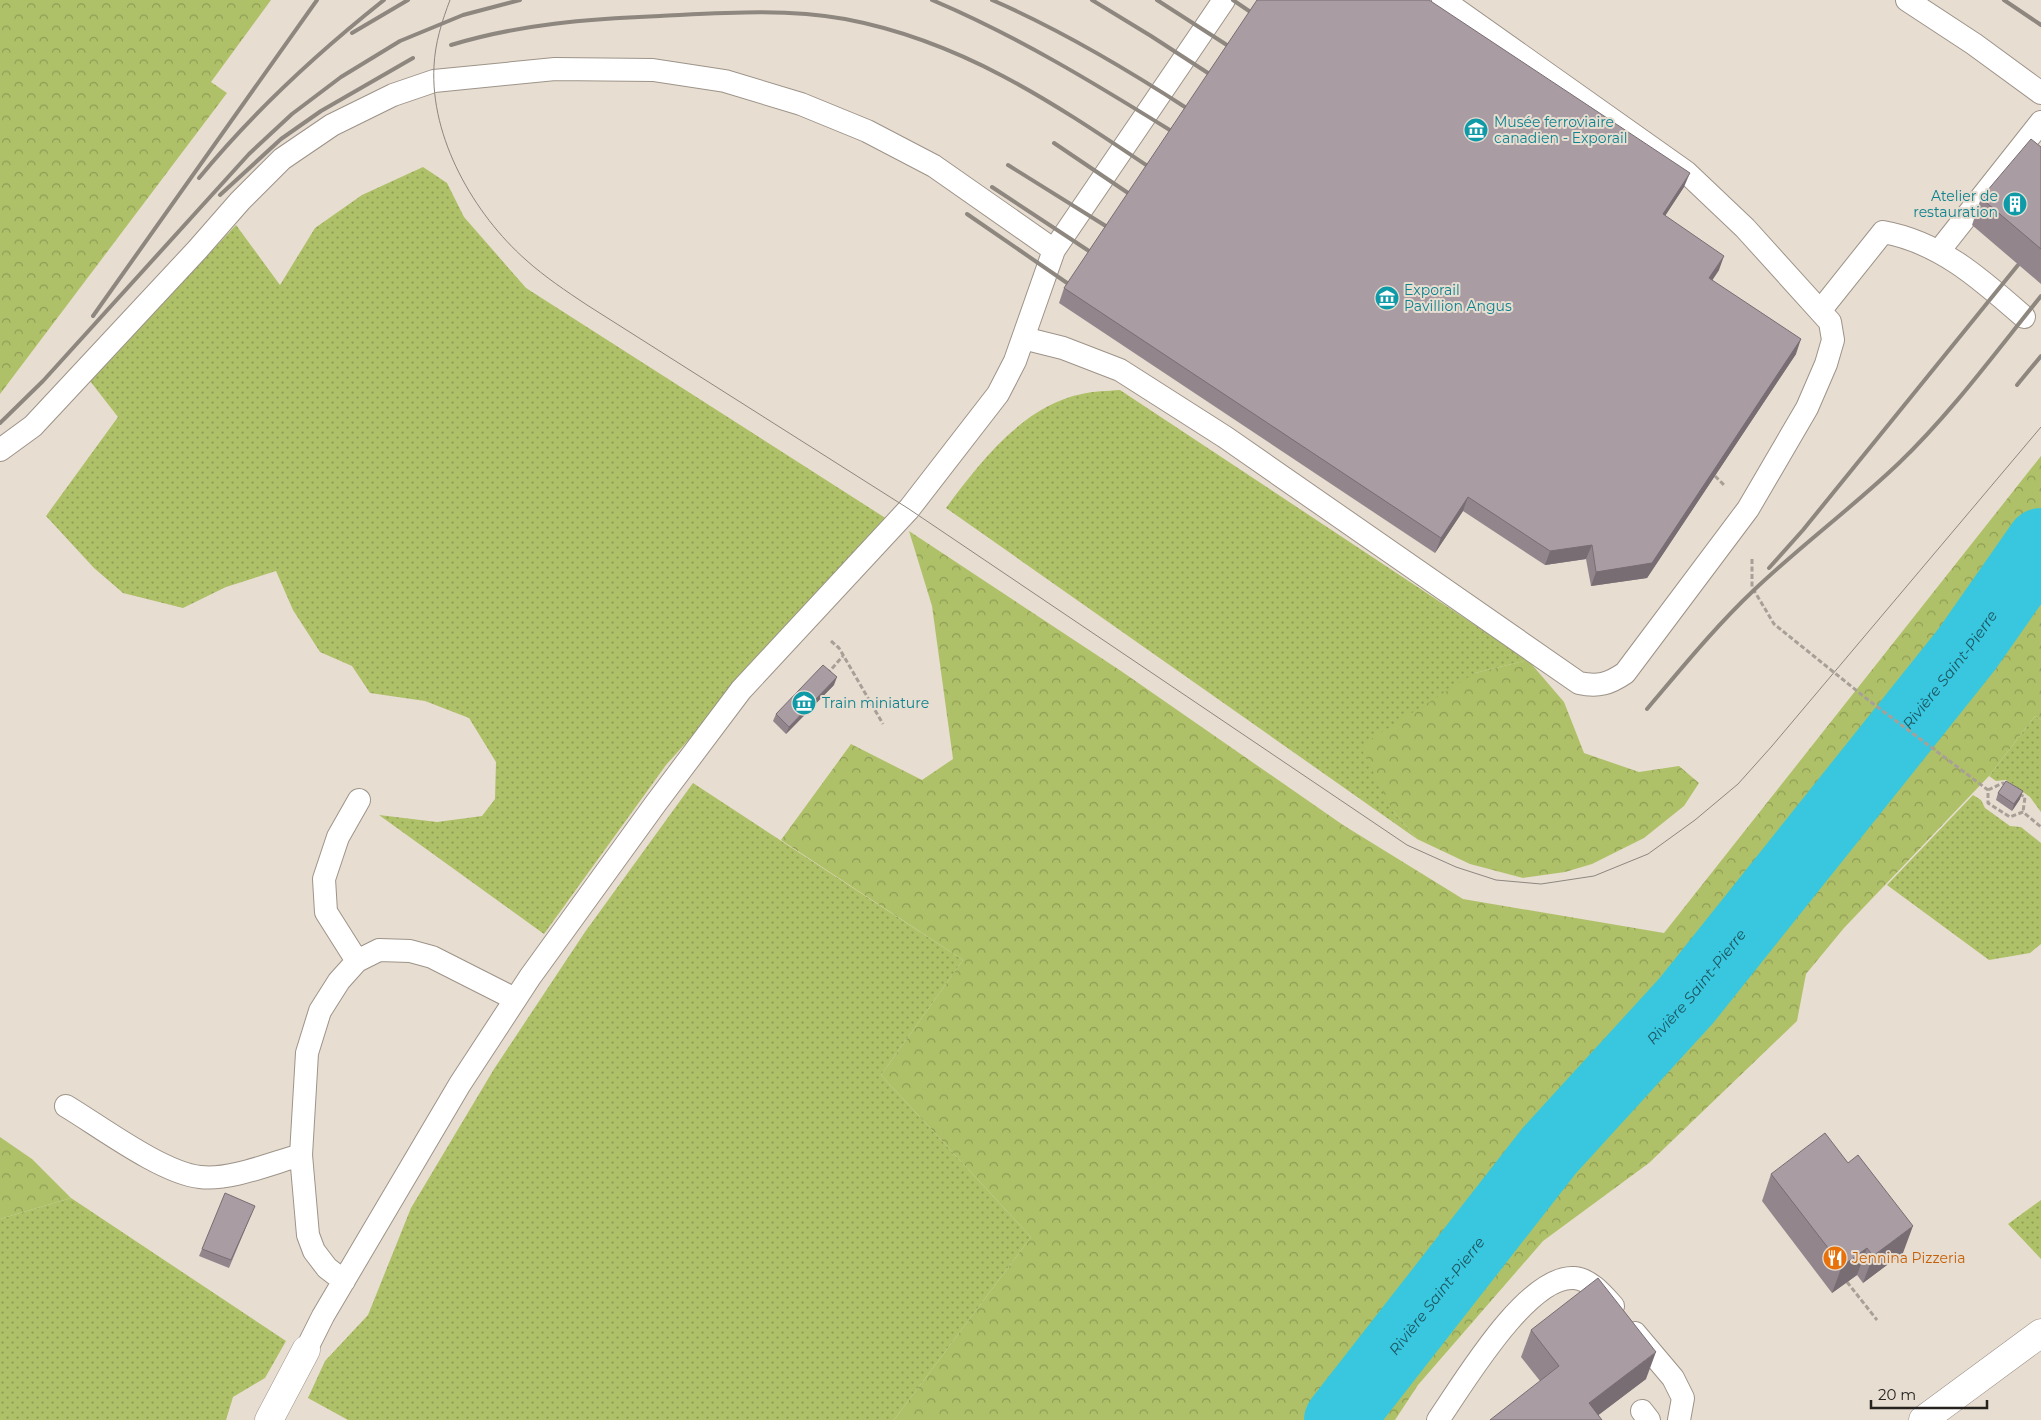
<svg xmlns="http://www.w3.org/2000/svg" width="2041" height="1420" viewBox="0 0 2041 1420" font-family="Montserrat,sans-serif">
<style>
.grass{fill:url(#grass-dots)}
.forest{fill:url(#forest-crowns)}
.lines{fill:none;stroke-linecap:round;stroke-linejoin:round}
.river{stroke:#38c7df;stroke-width:70}
.lane-casing{stroke:#9d9388;stroke-width:24}
.street-casing{stroke:#9d9388;stroke-width:29}
.secondary-casing{stroke:#9d9388;stroke-width:29}
.path{stroke:#a8a097;stroke-width:3;stroke-dasharray:5 2.5;stroke-linecap:butt}
.lane{stroke:#fff;stroke-width:22}
.street{stroke:#fff;stroke-width:28}
.secondary{stroke:#fff;stroke-width:28}
.tram{stroke:#8e877f;stroke-width:1}
.rail{stroke:#8e877f;stroke-width:4}
.wall{fill:#92868c}
.shaded-wall{fill:#776d72}
.building{fill:#aa9ca3;stroke:#776d72}
.labels{text-anchor:middle;dominant-baseline:central;stroke-width:4;stroke-linejoin:round;paint-order:stroke}
.culture-label{font-size:14px;fill:#0d838f;stroke:#e7ddd1;text-anchor:start}
.food-label{font-size:14px;fill:#c56008;stroke:#e7ddd1;text-anchor:start}
.water-label{font-size:15px;font-style:italic;fill:#1e5661;stroke:#e7ddd1}
</style>
<defs>
<pattern id="grass-dots" width="8" height="8" patternUnits="userSpaceOnUse" patternTransform="scale(1.25)"><rect width="8" height="8" fill="#afc168"/><path d="M2 2h.1M6 6h.1" fill="none" stroke="#8e9c55" stroke-width="1.8" stroke-linecap="round"/></pattern>
<pattern id="forest-crowns" width="20" height="18" patternUnits="userSpaceOnUse" patternTransform="scale(1.25)"><rect width="20" height="18" fill="#afc168"/><path d="M2 6a3 3 0 1 1 6 0M12 15a3 3 0 1 1 6 0" fill="none" stroke="#8e9c55"/></pattern>
</defs>
<rect width="100%" height="100%" fill="#e7ddd1"/>
<path class="grass" d="M423,167L447,183L464,217L526,288L887,519L666,765L544,934L379,815L437,822L482,816L495,799L496,762L469,718L425,701L370,693L352,666L320,652L293,610L276,571L226,587L183,608L123,593L94,568L46,516L118,417L90,381L236,225L280,285L315,228L362,195Z
M1120,390L1528,660L1475,673L1393,811L1417,839L946,508C979,463 1024,405 1082,394C1094,391 1107,391 1120,390Z
M2035,716L2041,720V812L2030,797L2006,780L1996,781L1989,776Z
M693,783L963,960L881,1075L1031,1237L894,1420H348L308,1398L325,1361L368,1315L411,1208L494,1069L585,932Z
M1973,795L1981,800L1985,808L2010,826L2021,827L2041,843V944L2030,953L1989,960L1887,885Z
M71,1198L286,1341L265,1378L233,1397L226,1420H0V1219Z
M2041,1200V1259L2008,1224Z"/>
<path class="forest" d="M0,0H271L211,82L227,93L0,394Z
M2041,456V720L2035,716L1989,776L1844,928L1806,974L1797,1021L1649,1163L1543,1241L1418,1385L1395,1420H894L1031,1237L881,1075L963,960L781,840L851,744L922,780L953,759L932,606L909,531L1121,671L1343,825L1463,899L1664,933Z
M1528,660L1564,702L1584,753L1639,772L1679,766L1699,783L1684,806L1644,838L1592,864L1565,872L1523,878L1470,864L1417,839L1393,811L1360,746L1475,673Z
M0,1137L32,1159L71,1198L0,1219Z"/>
<g class="lines">
<path class="river" id="s1" d="M1339,1420L1549,1151L1686,1001L1967,649L2041,543"/>
<defs>
<path id="lane" d="M1907,0L1974,44L2041,93
M1939,251L2041,122
M1820,311L1883,232C1940,242 1982,280 2024,317
M1023,338L1063,348L1120,370L1225,437L1579,683C1598,687 1609,684 1625,673L1748,509L1807,408L1826,364L1833,340L1830,322L1745,228L1686,172L1443,0
M0,450L33,426L198,249L240,201L282,159L332,125L393,95L434,81L555,69L653,70L725,81L801,104L867,131L934,166L1054,250
M357,961L326,912L324,879L338,837L359,800
M66,1106C101,1127 162,1173 200,1177C229,1181 272,1163 301,1155
M344,1281L327,1268L314,1251L308,1235L301,1155L307,1053L320,1011L339,981L357,961L379,950L410,951L432,957L515,999
M1635,1333L1673,1378L1683,1398L1679,1420
M306,1350L323,1316L460,1084L530,977L656,803L741,690L909,509L998,394L1015,361L1054,250L1224,0
M1642,1411L1649,1420
M1438,1420C1463,1384 1527,1275 1574,1278C1590,1279 1603,1295 1613,1306"/>
<path id="street" d="M269,1420L306,1350"/>
<path id="secondary" d="M1923,1420L2041,1333"/>
</defs>
<use href="#lane" class="lane-casing"/>
<use href="#street" class="street-casing"/>
<use href="#secondary" class="secondary-casing"/>
<path class="path" d="M1715,476L1724,485
M1752,559V587L1774,624L1867,699L1988,790V803L2010,817L2023,812L2041,827
M831,641L839,648L883,724
M827,674L843,656
M1988,790L2003,783L2008,787
M2019,794L2025,797L2023,812
M1847,1282L1877,1320"/>
<use href="#lane" class="lane"/>
<use href="#street" class="street"/>
<use href="#secondary" class="secondary"/>
<path class="tram" d="M450,0C442,21 435,43 434,66C430,138 474,214 526,260C545,277 566,291 587,305L909,509L1407,845L1456,867L1496,880L1541,884L1594,876L1648,854L1695,820L1738,784L1772,746L2041,427"/>
<path class="rail" d="M932,0C1017,36 1094,83 1173,132
M992,0C1061,30 1125,68 1188,109
M1092,0L1151,36L1211,75
M1157,0L1230,47
M1233,0L1252,13
M2004,0L2041,25
M352,33L408,0
M451,45C520,24 588,19 660,16C721,13 784,8 845,19C962,41 1052,102 1149,167
M1054,143L1131,195
M1008,165L1109,228
M199,178C254,111 316,54 384,0
M992,187L1092,253
M220,195L281,139L321,111L413,58
M967,214L1070,285
M93,316L317,0
M2017,385L2041,356
M0,423L43,381L249,154L292,114L341,77L400,41L463,15L520,0
M1769,568L1803,530L2018,265
M1647,709C1681,669 1715,627 1753,591C1800,546 1852,508 1899,463C1951,413 1995,353 2041,296"/>
</g>
<path class="wall" d="M2041,147V284L1972,225L1981,198Z
M1684,187L1665,216L1719,270L1712,280L1796,354L1647,578L1591,586L1586,559L1545,565L1463,511L1435,553L1059,303L1064,288Z
M834,685L786,734L773,721L776,714Z
M1998,793L2020,799L2012,811L1996,800Z
M1771,1174L1903,1253L1863,1283L1857,1275L1832,1293L1762,1201Z
M252,1213L229,1268L199,1256L202,1249Z
M1531,1330L1646,1379L1598,1415L1540,1381L1521,1357Z"/>
<path class="shaded-wall" d="M1690,173L1684,187L1657,228L1663,214Z
M1724,256L1719,270L1704,293L1709,278Z
M1801,339L1796,354L1647,578L1591,586L1596,572Z
M1468,497L1463,511L1435,553L1441,538Z
M1592,545L1586,559L1545,565L1550,551Z
M837,677L834,685L786,734L789,727Z
M2023,791L2020,799L2012,811L2014,804Z
M1913,1226L1903,1253L1863,1283L1873,1256Z
M1867,1248L1857,1275L1832,1293L1842,1266Z
M1656,1352L1646,1379L1592,1420L1589,1403Z"/>
<path class="building" d="M1257,0H1429L1690,173L1663,214L1724,256L1709,278L1801,339L1652,563L1596,572L1592,545L1550,551L1468,497L1441,538L1064,288Z
M2031,139L2041,147V249L1981,198Z
M823,665L837,677L789,727L776,714Z
M2006,781L2023,791L2014,804L1998,793Z
M1825,1133L1848,1163L1858,1155L1913,1226L1873,1256L1867,1248L1842,1266L1771,1174Z
M225,1193L255,1206L231,1260L202,1249Z
M1598,1278L1656,1352L1589,1403L1602,1420H1490L1559,1366L1531,1330Z"/>
<defs>
<symbol id="museum-disc" viewBox="-11 -11 22 22"><circle r="9.5" fill="#0f9aa8" stroke="#e7ddd1"/><path d="M0-6L6-3V-2H-6V-3ZM-5-1h2V3h-2ZM-1-1h2V3h-2ZM3-1h2V3H3ZM-6 4H6V6H-6Z" fill="#fff"/></symbol>
<symbol id="building-disc" viewBox="-11 -11 22 22"><circle r="9.5" fill="#0f9aa8" stroke="#e7ddd1"/><path d="M-4-6H4V6H1V3H-1V6H-4ZM-2.5-4.3h1.7v1.8h-1.7ZM.8-4.3h1.7v1.8H.8ZM-2.5-1h1.7V.8h-1.7ZM.8-1h1.7V.8H.8Z" fill="#fff"/></symbol>
<symbol id="restaurant-disc" viewBox="-11 -11 22 22"><circle r="9.5" fill="#e8710a" stroke="#e7ddd1"/><path d="M-5-6h1v4h1v-4h1v4h1v-4h1v5L-1.5 .5V6h-2V.5L-5-1ZM5-6V6H3V1.5H1.5Q1.5-4 5-6Z" fill="#fff"/></symbol>
</defs>
<g fill-rule="evenodd">
<use href="#museum-disc" x="1462" y="116" width="28" height="28"/>
<use href="#building-disc" x="2001" y="190" width="28" height="28"/>
<use href="#museum-disc" x="1373" y="284" width="28" height="28"/>
<use href="#museum-disc" x="790" y="689" width="28" height="28"/>
<use href="#restaurant-disc" x="1821" y="1244" width="28" height="28"/>
</g>
<g class="labels">
<g class="culture-label">
<text x="1494" y="122">Musée ferroviaire<tspan x="1494" dy="16">canadien - Exporail</tspan></text>
<text x="1998" y="196" text-anchor="end">Atelier de<tspan x="1998" dy="16">restauration</tspan></text>
<text x="1404" y="290">Exporail<tspan x="1404" dy="16">Pavillion Angus</tspan></text>
<text x="822" y="703">Train miniature</text>
</g>
<g class="food-label">
<text x="1852" y="1258">Jennina Pizzeria</text>
</g>
<g class="water-label">
<text stroke="none"><textPath href="#s1" startOffset="968">Rivière Saint-Pierre</textPath></text>
<text stroke="none"><textPath href="#s1" startOffset="562">Rivière Saint-Pierre</textPath></text>
<text stroke="none"><textPath href="#s1" startOffset="158">Rivière Saint-Pierre</textPath></text>
</g>
</g>
<path d="M1871 1400v8h116v-8" fill="none" stroke="#26221e" stroke-width="2.5"/>
<text x="1878" y="1400" font-size="15" fill="#26221e" stroke="#e7ddd1" stroke-width="4" paint-order="stroke">20 m</text>
</svg>
